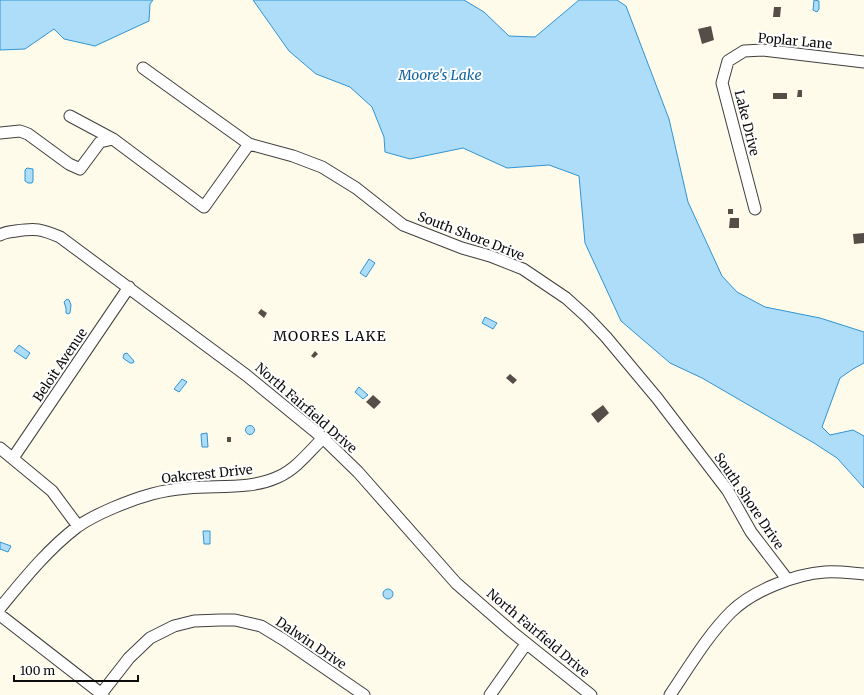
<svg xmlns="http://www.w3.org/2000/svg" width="864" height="695" viewBox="0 0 864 695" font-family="Merriweather,serif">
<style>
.water{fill:#adddf8;stroke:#3194d2}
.building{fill:#554d48}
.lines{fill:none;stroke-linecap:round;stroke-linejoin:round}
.minor-casing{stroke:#3f3f3f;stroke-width:13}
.minor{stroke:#fff;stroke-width:11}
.labels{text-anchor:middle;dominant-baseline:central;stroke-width:4;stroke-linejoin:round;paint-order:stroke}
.street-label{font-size:13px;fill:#0c0c0c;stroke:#fff}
.water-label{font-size:14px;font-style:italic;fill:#1164a1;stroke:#fff}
.neighbourhood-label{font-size:14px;letter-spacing:1px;fill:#0c0c0c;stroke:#fff}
</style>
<rect width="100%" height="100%" fill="#fffbea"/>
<path class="water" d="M0,0H153L150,4L149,21L95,46L64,39L54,29L25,49L0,50Z
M253,0H464L484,12L509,36L535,37L579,0H617L626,6L669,119L688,202L722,276L737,292L765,307L820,318L864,332V363L853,369L840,378L822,427L830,435L853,430L864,436V488L837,458L814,443L702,378L670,363L621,321L585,243L579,176L549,165L507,168L463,148L410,159L385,152L384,137L372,107L350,87L316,74L289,51Z
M814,0L819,1V9L817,12L813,10Z
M27,168L33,169V181L32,183H28L25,181V170Z
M369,259L375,263L366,277L360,273Z
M67,299L69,300L71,305L70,313L68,314L66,313V308L64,302Z
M485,317L497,323L493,329L482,323Z
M19,345L30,353L26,359L14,351Z
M127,353L134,361L133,363H130L123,358L124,354Z
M182,379L187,382L179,392L174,389Z
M359,387L368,395L363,399L355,392Z
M245.5 430a4.5 4.5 0 1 1 9 0a4.5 4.5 0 1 1-9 0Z
M207,433L208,447H202L201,434Z
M203,531H210V544H204Z
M0,542L11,546L8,552L0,549Z
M383 594a5 5 0 1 1 10 0a5 5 0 1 1-10 0Z"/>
<path class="building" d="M774,7H781L780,17H773Z
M711,26L714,40L702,44L698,29Z
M798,90H802V97H797Z
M773,93H787V99H773Z
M728,209H733V214H728Z
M730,218H739V228H729Z
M864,233V243L854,244L853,234Z
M261,309L267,313L264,318L258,313Z
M315,351L318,354L314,358L311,356Z
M510,374L517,380L513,384L506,378Z
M373,395L381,402L374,409L366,402Z
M603,405L609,413L598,423L591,414Z
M227,437H231V442H227Z"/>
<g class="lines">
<defs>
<path id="minor" d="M143,68L249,144L293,156L322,167L356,188L403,225L462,248L490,256L523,269L566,298L587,317L606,337L657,398L728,491L751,532L787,579
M70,116L113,139
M0,133L20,131L28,134L69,164L80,169L100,142L113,139L204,207L249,144
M755,209L722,83L728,61L744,51L763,50L864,62
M0,235C5,232 10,232 16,231C36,228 41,229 60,237L246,375L323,438L358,472L456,583L511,631L591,695
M0,448L52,491L78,526
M13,458L129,287
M0,608C24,579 47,550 77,527C95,514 130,500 152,494C163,491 176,489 188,488C217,485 250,490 278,477C296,469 309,452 323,438
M0,615L103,695
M101,694L129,658L150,638L174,626L194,621L220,620H235L261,626L284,640L364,695
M490,695L526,644
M670,695C689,667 707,636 731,612C752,591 795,574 825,572C837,571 851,573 864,574"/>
</defs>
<use href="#minor" class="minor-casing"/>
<use href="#minor" class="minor"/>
</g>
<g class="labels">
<g class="street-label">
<text transform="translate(795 41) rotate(5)">Poplar Lane</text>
<text transform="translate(747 123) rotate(76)">Lake Drive</text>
<text transform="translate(471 236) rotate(21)">South Shore Drive</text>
<text transform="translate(60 365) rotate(-56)">Beloit Avenue</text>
<text transform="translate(306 408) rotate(41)">North Fairfield Drive</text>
<text transform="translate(207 474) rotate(-6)">Oakcrest Drive</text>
<text transform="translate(749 501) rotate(56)">South Shore Drive</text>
<text transform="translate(538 633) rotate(40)">North Fairfield Drive</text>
<text transform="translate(311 643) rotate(34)">Dalwin Drive</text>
</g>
<g class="water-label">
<text x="440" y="75">Moore's Lake</text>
</g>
<g class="neighbourhood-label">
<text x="330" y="336">MOORES LAKE</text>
</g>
</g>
<path d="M14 675v6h124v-6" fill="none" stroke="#0c0c0c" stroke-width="2"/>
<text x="20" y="675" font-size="12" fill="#0c0c0c" stroke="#ffffff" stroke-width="3" paint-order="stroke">100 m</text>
</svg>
